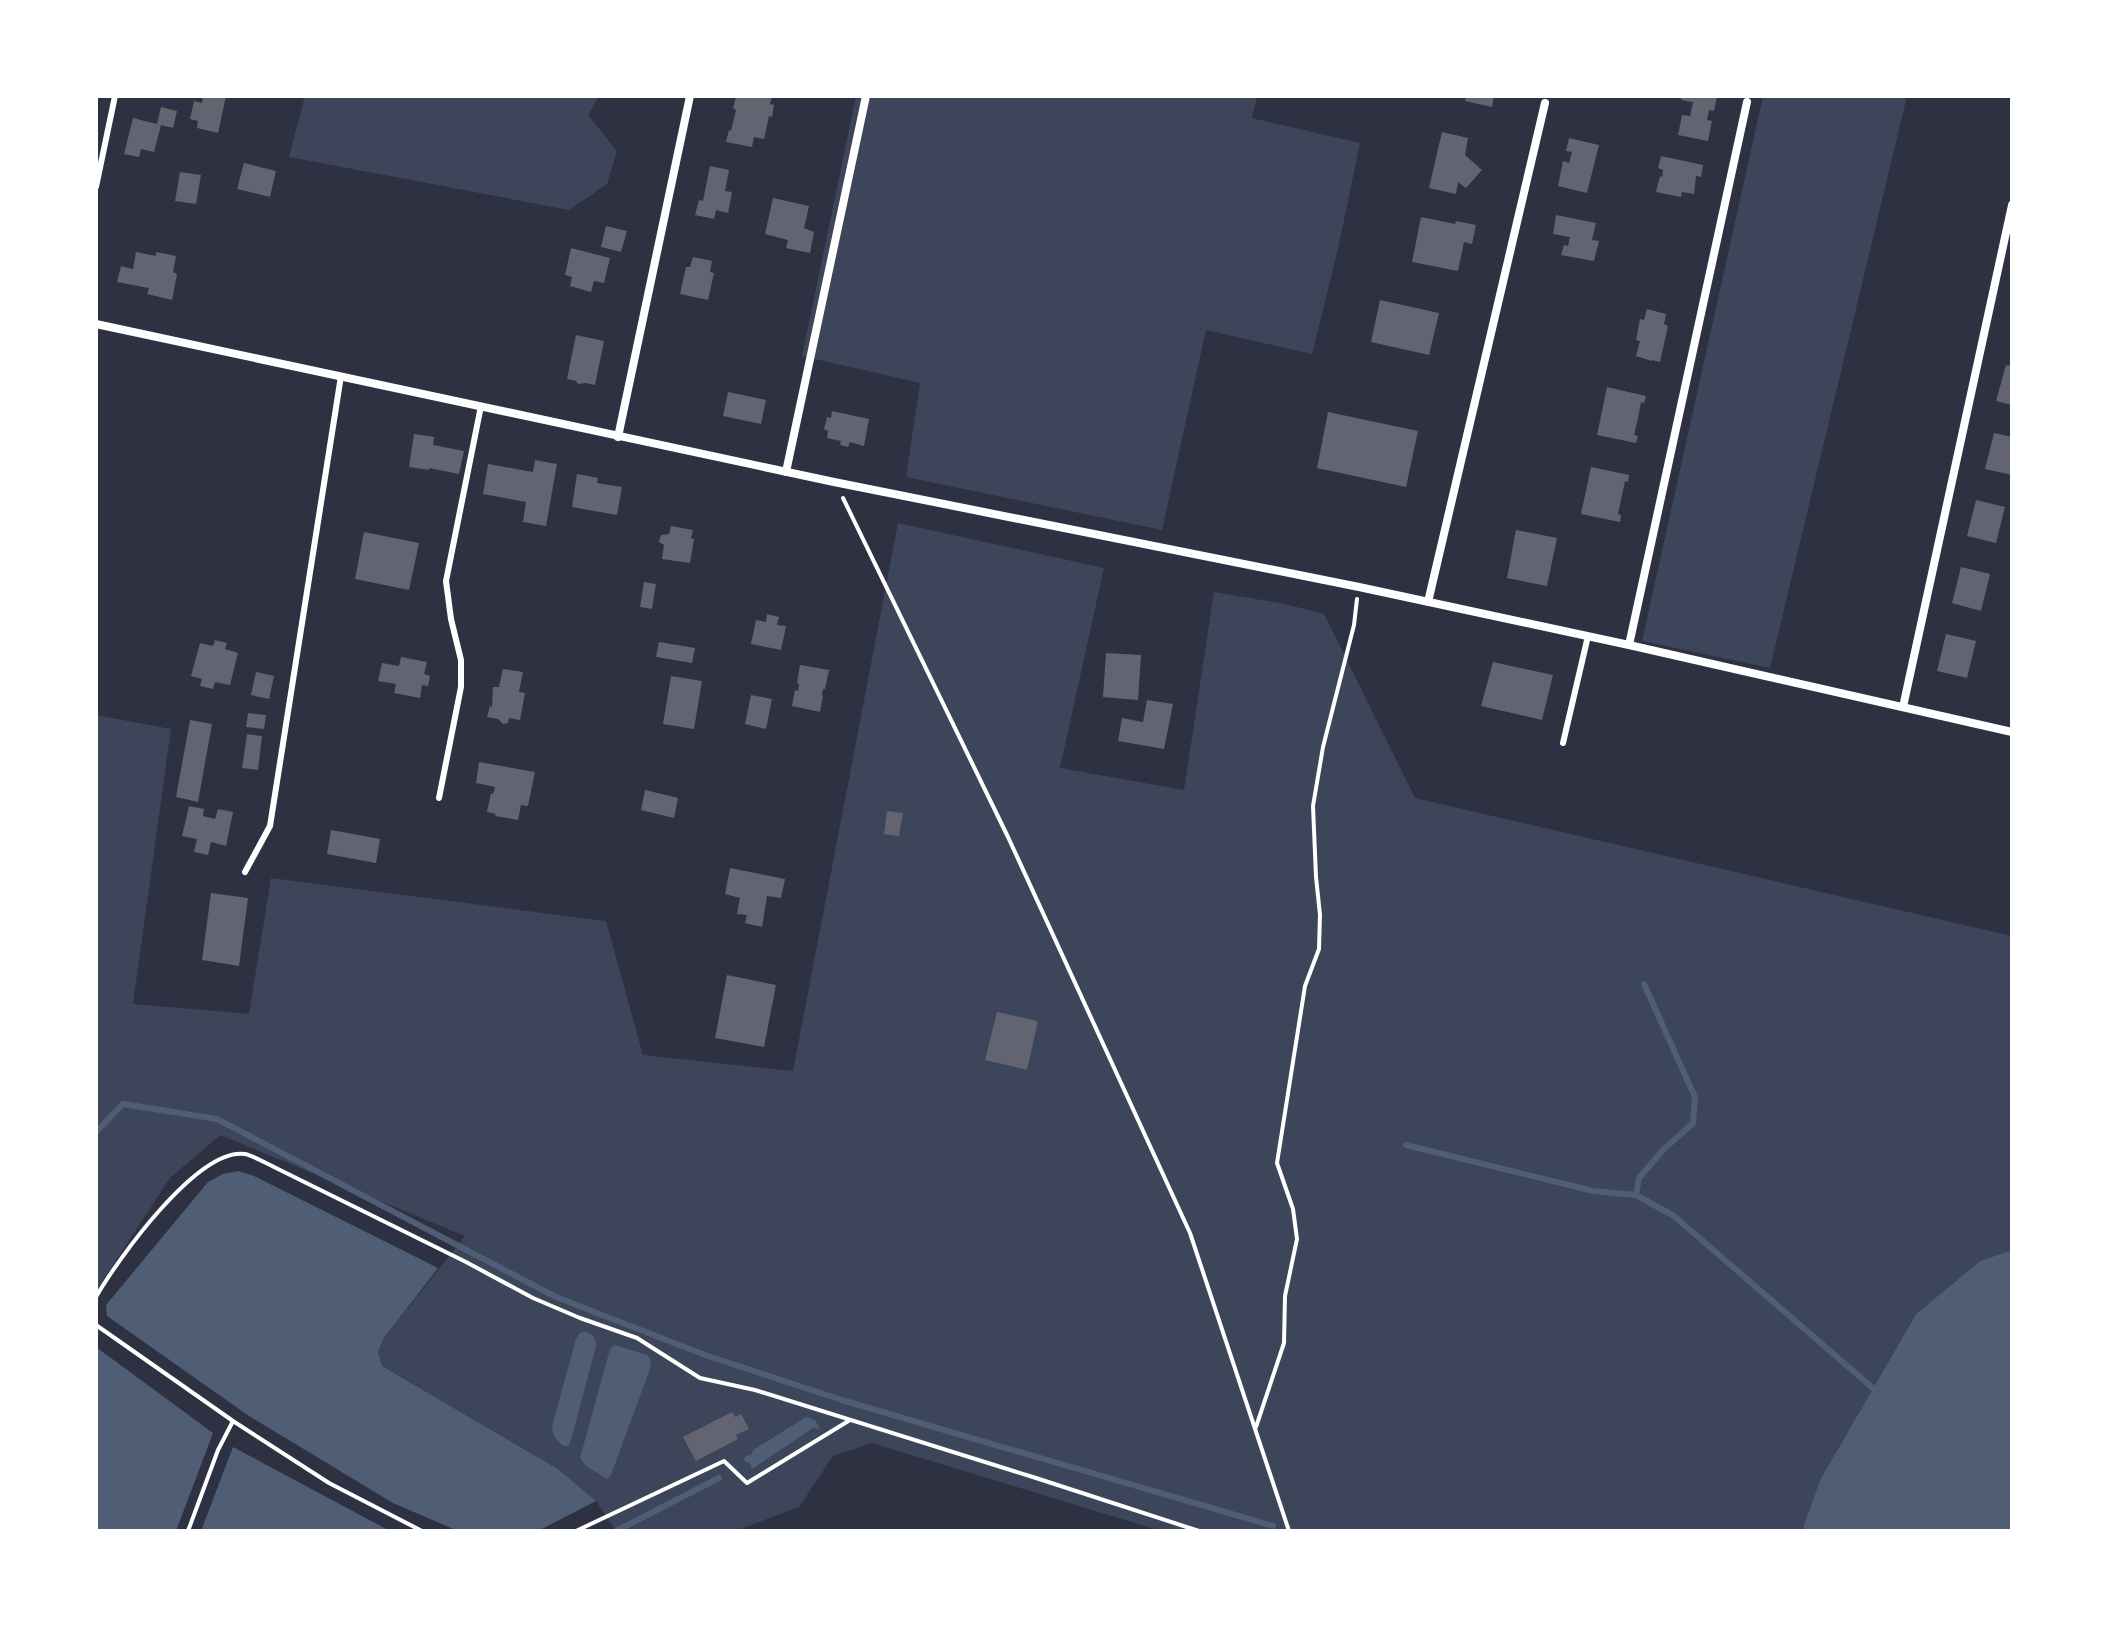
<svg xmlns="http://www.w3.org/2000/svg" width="2108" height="1627" viewBox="0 0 2108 1627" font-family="'Roboto Condensed',sans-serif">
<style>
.green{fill:#3c4559}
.water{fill:#4f5d75}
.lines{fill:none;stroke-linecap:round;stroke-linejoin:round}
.stream{stroke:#4f5d75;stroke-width:6}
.building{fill:#626471}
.path{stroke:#fff;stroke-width:4}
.service{stroke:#fff;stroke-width:6}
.minor{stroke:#fff;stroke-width:8}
</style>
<rect width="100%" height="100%" fill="#2d3142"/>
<path class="green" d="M305,96H599L588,115L617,151L607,184L569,210L289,157Z
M856,96H1257L1252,118L1360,143L1338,249L1312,354L1206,330L1162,530L906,477L920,383L802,356Z
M1763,96H1907L1770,668L1642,641Z
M898,523L1104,568L1060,768L1184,790L1214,592L1285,604L1324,614L1415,798L2012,936V1250L1980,1261L1916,1314L1820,1480L1804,1525V1531H1161L872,1443L833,1456L799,1507L736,1531H616L596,1501L558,1469L382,1366L378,1352L384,1338L465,1236L220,1135L170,1178L96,1291V715L171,729L133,1004L249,1014L271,878L606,921L643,1055L793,1071Z"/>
<path class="water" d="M239,1171L254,1176L438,1268L384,1338L378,1352L382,1366L558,1469L596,1501L538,1531H458L393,1503L249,1416L107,1316L106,1305L208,1182L223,1174Z
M2012,1250V1531H1804V1525L1820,1480L1916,1314L1980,1261Z
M585,1332C593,1334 596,1337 596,1346L572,1437L569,1446H564C554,1439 551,1434 553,1422L576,1339L580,1333Z
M615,1345L647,1355L651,1360L650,1369L611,1475L607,1479L586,1466L580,1458L610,1349Z
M96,1347L213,1433L176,1531H96Z
M806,1417L815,1420L821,1430L813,1428L752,1469L749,1462L746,1463L744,1459L746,1456L752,1455L753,1450Z
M233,1447L390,1531H201Z"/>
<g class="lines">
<path class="stream" d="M96,1132L123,1104L217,1119L556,1297L705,1355L845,1401L1273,1526
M1406,1145L1593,1191L1636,1195L1674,1216L1874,1389
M1636,1195L1639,1178L1664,1149L1693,1123L1695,1097L1644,984
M616,1531L719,1478"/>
</g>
<path class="building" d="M203,96H226L218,133L197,128L198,121L190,119L194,101L202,103Z
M740,96H772L770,104L774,105L772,117L769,116L764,139L754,137L752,147L726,142L729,130L731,131L736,110L733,108L736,97L740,98Z
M1466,96H1494L1492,107L1465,101Z
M1682,96H1717L1714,111L1709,110L1707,120L1712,121L1708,141L1678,135L1682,115L1690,116L1693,102L1681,100Z
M161,107L177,111L173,128L161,125L154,152L141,149L139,157L124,154L133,118L157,124Z
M1442,132L1468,138L1465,155L1482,170L1466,188L1458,182L1456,194L1429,188Z
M1569,138L1599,145L1587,193L1558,186L1563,161L1569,163L1572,152L1566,151Z
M1661,156L1703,165L1701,177L1696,176L1694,194L1682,192L1681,197L1656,192L1660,176L1662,177L1663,170L1658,168Z
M244,163L276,171L270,197L237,189Z
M710,166L729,170L725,191L732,192L728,213L716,210L714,219L695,215L699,200L703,201Z
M180,172L201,175L196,204L175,201Z
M773,198L809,206L804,228L814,232L810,253L786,248L788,240L765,234Z
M1556,215L1596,223L1592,240L1599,241L1594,261L1561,255L1564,245L1568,246L1570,237L1553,234Z
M1421,217L1455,224L1456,221L1476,225L1472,244L1464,242L1458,271L1412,262Z
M606,226L627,231L621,252L601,247Z
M571,248L610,258L604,283L594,281L591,292L570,286L572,277L565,275Z
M136,252L156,256V252L176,256L173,272L177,274L172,300L147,294L149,288L117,282L121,266L133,269Z
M693,257L712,261L710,272L714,273L708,300L680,294L686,267H690Z
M1380,300L1439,313L1429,355L1371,342Z
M1647,309L1666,314L1664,324L1668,326L1660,362L1652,360V361L1636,356L1640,341L1636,340L1640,319L1644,320Z
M576,335L604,341L595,385L585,383L578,384L576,381L567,379Z
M2006,365L2012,366V405L1996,401Z
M1607,387L1646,396L1644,403L1641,402L1638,418L1634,435L1638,436L1636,443L1597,435Z
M728,392L766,400L761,424L723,416Z
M832,411L869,419L864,446L850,442L848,447L840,445L841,441L827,438L828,431L824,429L827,417L831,418Z
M1328,412L1418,431L1406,487L1317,468Z
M1994,433L2012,437V475L1985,469Z
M414,434L434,437L433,445L464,451L459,474L429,468V470L409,467Z
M535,460L557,464L546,526L523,522L526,502L483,494L488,464L533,472Z
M1591,467L1629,475L1628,482L1625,481L1618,514L1621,515L1620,522L1581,514Z
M577,474L598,478L597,483L622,487L617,515L572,507Z
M1976,500L2005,507L1996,543L1967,536Z
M671,526L693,530L691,538L694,539L690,563L662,559L664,545L659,542L661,535L669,534Z
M1516,530L1557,538L1547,586L1507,578Z
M364,532L419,543L409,590L355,579Z
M1961,567L1990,574L1981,611L1952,603Z
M644,582L656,584L652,609L640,607Z
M767,614L779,617L777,625L786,626L781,650L751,644L756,620L766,622Z
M1946,634L1976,641L1967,678L1937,671Z
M215,640L227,643L225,649L238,653L230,685L215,682L213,689L200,686L202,679L191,676L200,643L213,646Z
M659,642L695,648L692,663L656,657Z
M1106,653L1141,655L1138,700L1103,697Z
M401,657L427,662L424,674L430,676L428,686L422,685L420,698L394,693L396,684L378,681L382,663L399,666Z
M1493,662L1553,675L1542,720L1481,706Z
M800,665L829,670L825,689H823L822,695L823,696L820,712L792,706L795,690L798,691L799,684L797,683Z
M503,669L523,672L519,692L525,693L520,720L509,718L508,723L503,724L498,719L487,717L490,706L492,707L493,687H499Z
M256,672L274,676L269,699L251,695Z
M671,676L702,681L694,729L663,724Z
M751,695L772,699L766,729L745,724Z
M1147,700L1173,704L1164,749L1118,741L1122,718L1143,722Z
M248,713L266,715L264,729L246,727Z
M190,720L212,724L198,802L176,797Z
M247,734L262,736L258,770L242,768Z
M479,762L535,772L528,806L521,805L518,820L495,816L496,814L487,812L491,793L493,794L495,787L476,783Z
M645,790L678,798L674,818L641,810Z
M189,806L204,809L203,816L215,819L218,809L233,812L226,846L211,842L208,855L194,852L197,839L182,836Z
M887,811L903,813L899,836L884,834Z
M331,830L380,839L376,863L327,854Z
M730,868L785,879L781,898L767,896L762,927L745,923L747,915L737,914L740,898L725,894Z
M211,893L248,898L239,966L202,960Z
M727,975L776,985L764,1047L715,1038Z
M997,1012L1038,1021L1027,1070L985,1060Z
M732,1412L735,1417L741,1414L749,1429L736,1435L738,1439L696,1461L683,1437Z"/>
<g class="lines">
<path class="path" d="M843,498L1008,837L1190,1233L1289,1531
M96,1297C117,1260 198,1147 245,1154C254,1156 265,1163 274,1167L466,1262L533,1298L580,1318L637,1338L700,1378L755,1390L1036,1478L1199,1531
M96,1325L233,1421L329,1483L422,1531
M1256,1427L1284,1343L1285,1296L1297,1239L1293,1209L1277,1163L1305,986L1319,949L1320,915L1316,877L1313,806L1323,747L1354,625L1357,599
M188,1531L218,1450L233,1421
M576,1531L724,1461L747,1483L850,1420"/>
<path class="service" d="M96,187L115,96
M1563,743L1588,636
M439,798L461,687V660L451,619L446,581L481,406
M245,872L270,826L341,376"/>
<path class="minor" d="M96,324L834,482L1359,587L1629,645L2012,732
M618,437L690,96
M786,472L866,96
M1428,602L1545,103
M1629,645L1747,102
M1903,707L2012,205"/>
</g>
<rect width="2108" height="1627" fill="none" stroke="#ffffff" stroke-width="196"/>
</svg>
